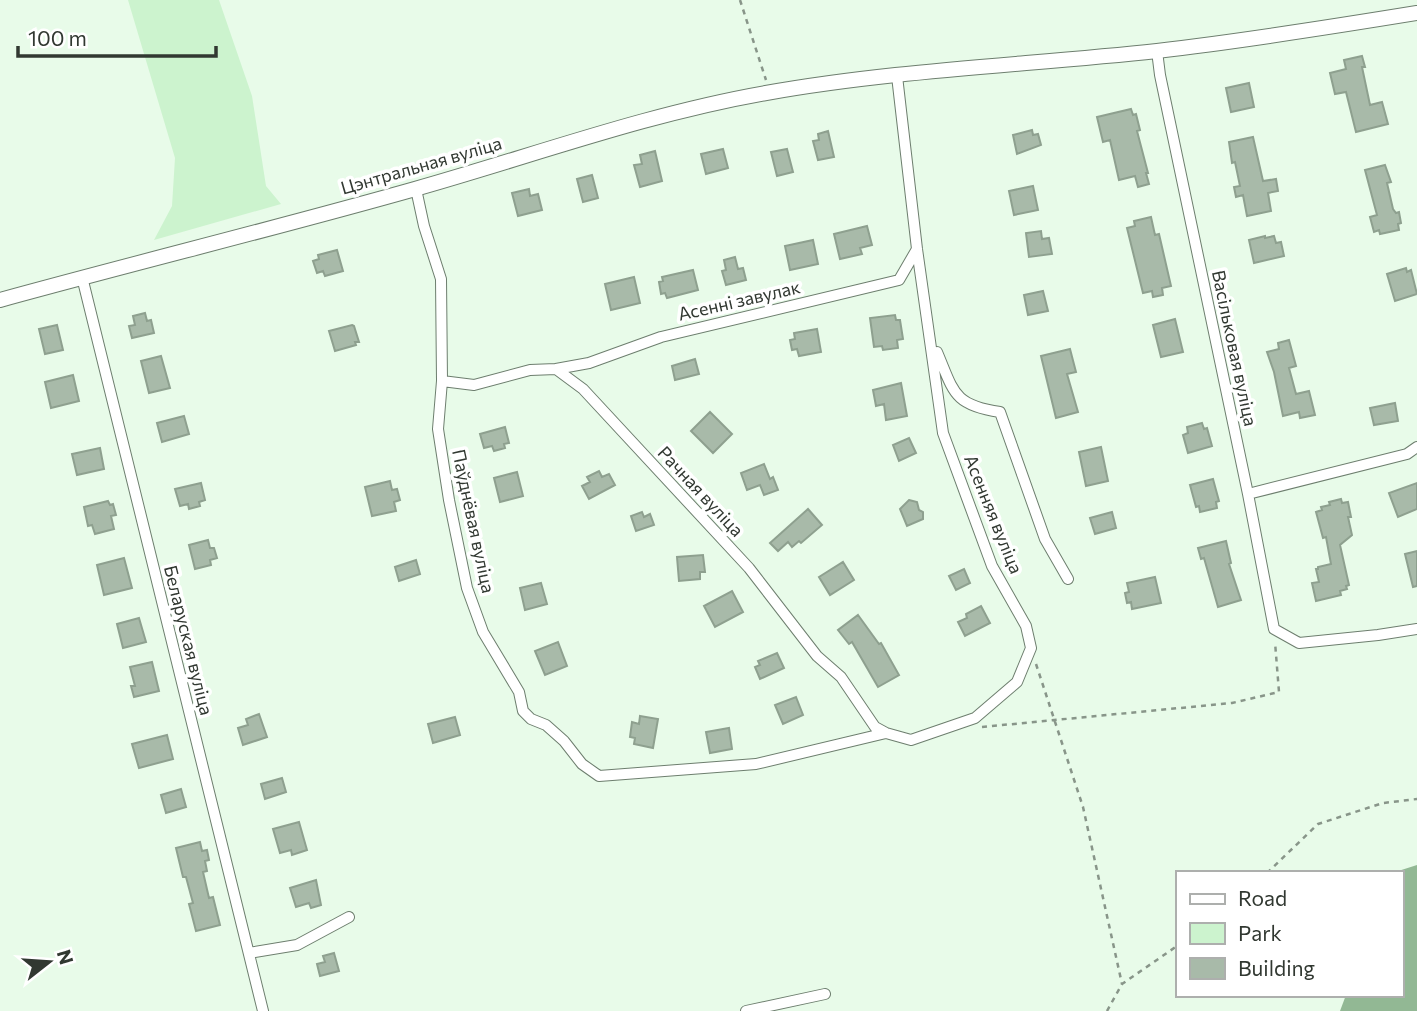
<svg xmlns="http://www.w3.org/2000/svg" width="1417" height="1011" viewBox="0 0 1417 1011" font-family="Commissioner,sans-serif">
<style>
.green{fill:#ccf3ce}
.water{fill:#92b894}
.building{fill:#a8baa9;stroke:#8ea08f;stroke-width:2}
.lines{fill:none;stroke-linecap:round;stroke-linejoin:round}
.minor-casing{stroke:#6d7e6e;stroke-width:12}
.tertiary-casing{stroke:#6d7e6e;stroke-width:16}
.path{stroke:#889589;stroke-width:2.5;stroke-dasharray:5 5;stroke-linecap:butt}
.minor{stroke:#fff;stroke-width:10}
.tertiary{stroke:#fff;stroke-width:14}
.labels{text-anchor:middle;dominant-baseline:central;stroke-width:7;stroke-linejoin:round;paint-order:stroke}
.street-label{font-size:18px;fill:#313831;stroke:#fff}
</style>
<rect width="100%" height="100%" fill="#e8fbe9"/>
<path class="green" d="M128,0H219L252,96L266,186L281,204L154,240L172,206L175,158Z"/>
<path class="water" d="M1417,865V1011H1340L1346,995H1401V873H1392Z"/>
<path class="building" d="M1362,56L1365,67H1362L1370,105L1382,102L1388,124L1356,132L1346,92L1335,94L1330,73L1346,69L1344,60Z
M1249,83L1254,107L1231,112L1226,88Z
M1131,109L1133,115L1136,114L1140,130L1137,131L1148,173H1146L1149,184L1138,187L1135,176L1119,180L1110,140L1103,142L1097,117Z
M1032,130L1033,135L1038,134L1041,145L1017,154L1013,135Z
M828,131L834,157L818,160L813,141L819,140L818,134Z
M1253,137L1263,181L1276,179L1278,191L1268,193L1271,211L1247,216L1243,195L1236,197L1234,187L1240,186L1235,162L1232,163L1229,142Z
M723,149L728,168L706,174L701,154Z
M787,149L793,172L777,176L771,152Z
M655,151L662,181L640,187L634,165L642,164L640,155Z
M1385,165L1391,182L1387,183L1393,209L1396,213L1399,212L1401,223L1398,224L1399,230L1380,234L1379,230L1374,232L1370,217L1377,215L1365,170Z
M592,175L598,198L583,202L577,179Z
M1033,186L1038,210L1014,215L1009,191Z
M529,189L530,196L538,194L542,210L518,216L512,193Z
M1151,217L1155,235L1159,234L1171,286L1162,288L1163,295L1153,297L1152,291L1143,293L1127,228L1135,226L1134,221Z
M867,226L872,245L860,248L862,254L840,259L834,234Z
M1041,231L1042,239L1049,238L1052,254L1029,257L1026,233Z
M1265,236V238L1274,236L1276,243L1281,242L1284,256L1254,263L1249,240Z
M813,240L818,264L790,270L785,246Z
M337,250L343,271L325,276L323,271L317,273L313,261L319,259L318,255Z
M735,257L738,269L743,268L746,280L726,285L722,271L726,270L724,260Z
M1406,268L1407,272L1411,270L1417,294L1395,301L1387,274Z
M693,270L698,290L667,298L665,293L661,294L659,282L663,281L662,277Z
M634,277L640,303L611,310L605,284Z
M1043,291L1048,311L1028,315L1024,295Z
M145,313L147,321L151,320L154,333L132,338L129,326L135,325L133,316Z
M895,315L896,320H900L903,339L897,340L898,348L883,350L882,346L874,347L870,318Z
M1175,319L1183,352L1161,357L1153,325Z
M57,325L63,350L45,354L39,329Z
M352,325L354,326L359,342H355L356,345L335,351L329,331Z
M817,329L821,352L799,356L797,349L792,350L790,340L795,339L794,333Z
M1289,340L1296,366L1289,368L1296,394L1309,391L1315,415L1300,418L1299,412L1283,416L1274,372L1267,352L1279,349L1278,343Z
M1070,349L1076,372L1067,374L1078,412L1056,418L1041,356Z
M161,356L170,388L149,393L141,361Z
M695,359L699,374L675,380L672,366Z
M73,375L79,401L51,408L45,382Z
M901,383L907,416L886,420L884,404L876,406L873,390Z
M1395,403L1398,421L1374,425L1370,408Z
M710,412L732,434L713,453L691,431Z
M184,416L189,434L162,442L157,423Z
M1202,423L1204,429L1207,428L1212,446L1188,453L1183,435L1188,433L1187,427Z
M505,427L509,443L504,444L505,448L494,451L492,446L484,448L480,434Z
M909,438L916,453L899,461L893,445Z
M1101,447L1108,481L1086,486L1079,452Z
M100,448L104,469L77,475L72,454Z
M764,464L770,479L773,477L778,490L764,495L760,485L747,490L741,473Z
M599,471L602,477L609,474L615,485L589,499L582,486L590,482L587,477Z
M517,472L523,496L500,502L494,478Z
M1213,479L1219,501L1216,502L1217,508L1200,512L1199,506L1196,507L1190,485Z
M390,481L392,490L397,489L400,500L394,502L396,511L372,516L365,487Z
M201,483L205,500L199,502L200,506L189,509L188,504L180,506L175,489Z
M1417,483V509L1398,517L1389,493Z
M1341,499L1342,503L1348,502L1351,517H1348L1352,535L1340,545L1349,585L1346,586L1347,589L1340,591L1341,595L1316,601L1312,583L1319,582L1316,569H1318V567L1331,564L1326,537L1323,538L1316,512L1322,510L1321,507L1330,505L1329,502Z
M909,500L917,502L919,510L923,512V519L907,526L900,509Z
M108,501L110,505L113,504L116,515L111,516L114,529L95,534L92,525L88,526L84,507Z
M808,509L822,525L801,543L799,541L792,547L788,542L778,551L770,543Z
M642,512L644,517L650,514L654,525L636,531L631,516Z
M1112,512L1116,528L1095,534L1090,518Z
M208,540L210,548H214L217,558L210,560L211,565L195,569L189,545Z
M1226,541L1231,563L1229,564L1241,600L1218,607L1204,558L1201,559L1198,548Z
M1417,551V586L1413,587L1405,554Z
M703,555L705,572H700V579L679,581L677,557Z
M124,558L132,588L104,595L97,565Z
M416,560L420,574L399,581L395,567Z
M843,562L854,580L830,595L819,577Z
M964,569L970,583L956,590L949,576Z
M1155,577L1161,603L1132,609L1131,602L1127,603L1125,593L1129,592L1127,583Z
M541,583L547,604L525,610L520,588Z
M732,591L743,612L715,627L704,606Z
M981,606L990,623L965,636L958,622L967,618L966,614Z
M858,615L879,644L881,643L899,675L878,687L852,642L849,644L838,630Z
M139,618L146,642L123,648L117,624Z
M558,642L567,666L545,675L535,651Z
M777,653L784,668L760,679L755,667L760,665L758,661Z
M152,662L159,691L134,697L131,686H135L130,667Z
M796,697L803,715L783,724L775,705Z
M259,714L267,737L243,745L238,728L248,725L246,719Z
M640,716L658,719L653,748L634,744L635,738L630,737L632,722L639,724Z
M455,717L460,735L433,743L428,724Z
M729,728L732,749L710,753L706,732Z
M167,735L173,759L139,768L132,744Z
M282,778L286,792L265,799L261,784Z
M181,789L186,807L166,813L161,795Z
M299,822L307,850L292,855L291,850L280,853L273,829Z
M200,842L202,851L207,850L209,860L205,861L207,871L203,872L209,898L213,897L220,925L196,931L189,904L193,903L186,877H183L176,848Z
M316,880L321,905L311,908L309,903L296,907L290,888Z
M334,953L339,971L320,976L317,964L325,962L323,956Z"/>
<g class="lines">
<defs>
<path id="minor" d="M1157,51L1160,75L1248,494L1274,629L1299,643L1378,635L1417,629
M416,189L424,226L441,279L442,381L438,429L449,500L467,588L483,632L519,692L523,711L531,719L546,725L564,741L582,764L599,776L756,764L886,733
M82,277L263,1011
M937,352C954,392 953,405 1000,412L1045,539L1068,579
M556,369L589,363L661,337L899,280L917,249
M442,381L474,385L530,370L556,369L583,389L749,568L817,656L841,677L875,727L886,733L911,740L975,718L1017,682L1031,648L1026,626L992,566L943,433L917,249L897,76
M1248,494L1407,454L1417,447
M249,953L297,945L349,917
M746,1011L825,994"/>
<path id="tertiary" d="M0,300C138,262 277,228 415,189C532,156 646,114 766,93C895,70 1027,65 1157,51C1244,41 1331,27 1417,13"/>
</defs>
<use href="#minor" class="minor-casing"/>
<use href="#tertiary" class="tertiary-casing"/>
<path class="path" d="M740,0L766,80
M1036,664L1083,807L1122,984
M982,727L1232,703L1279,692L1275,642
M1267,873L1318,824L1383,803L1417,799
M1107,1011L1122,984L1177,946"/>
<use href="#minor" class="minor"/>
<use href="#tertiary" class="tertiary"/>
</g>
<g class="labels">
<g class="street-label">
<text transform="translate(421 165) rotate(-16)">Цэнтральная вуліца</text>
<text transform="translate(739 300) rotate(-13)">Асенні завулак</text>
<text transform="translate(1235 348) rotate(78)">Васільковая вуліца</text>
<text transform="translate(701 491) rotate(47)">Рачная вуліца</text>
<text transform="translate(994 514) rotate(68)">Асенняя вуліца</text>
<text transform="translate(474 521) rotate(78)">Паўднёвая вуліца</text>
<text transform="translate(189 640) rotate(76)">Беларуская вуліца</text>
</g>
</g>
<rect x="1176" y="871" width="228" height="126" fill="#ffffff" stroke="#adafad" stroke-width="2"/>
<rect x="1190" y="894" width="35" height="10" fill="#ffffff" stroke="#adafad" stroke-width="2"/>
<text x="1238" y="906" font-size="21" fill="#313831">Road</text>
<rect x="1190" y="923" width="35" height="21" fill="#ccf3ce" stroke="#adafad" stroke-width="2"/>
<text x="1238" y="941" font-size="21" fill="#313831">Park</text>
<rect x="1190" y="958" width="35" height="21" fill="#a8baa9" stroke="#adafad" stroke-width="2"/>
<text x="1238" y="976" font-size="21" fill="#313831">Building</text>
<g transform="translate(49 962) rotate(73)" stroke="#ffffff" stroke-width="5" paint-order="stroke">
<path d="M0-5L12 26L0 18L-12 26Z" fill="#313831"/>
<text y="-10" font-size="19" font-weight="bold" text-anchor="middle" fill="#313831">N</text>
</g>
<path d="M18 46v10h198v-10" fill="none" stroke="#313831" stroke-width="3.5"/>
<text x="28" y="46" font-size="21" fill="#313831" stroke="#ffffff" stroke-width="5" paint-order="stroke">100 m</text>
</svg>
